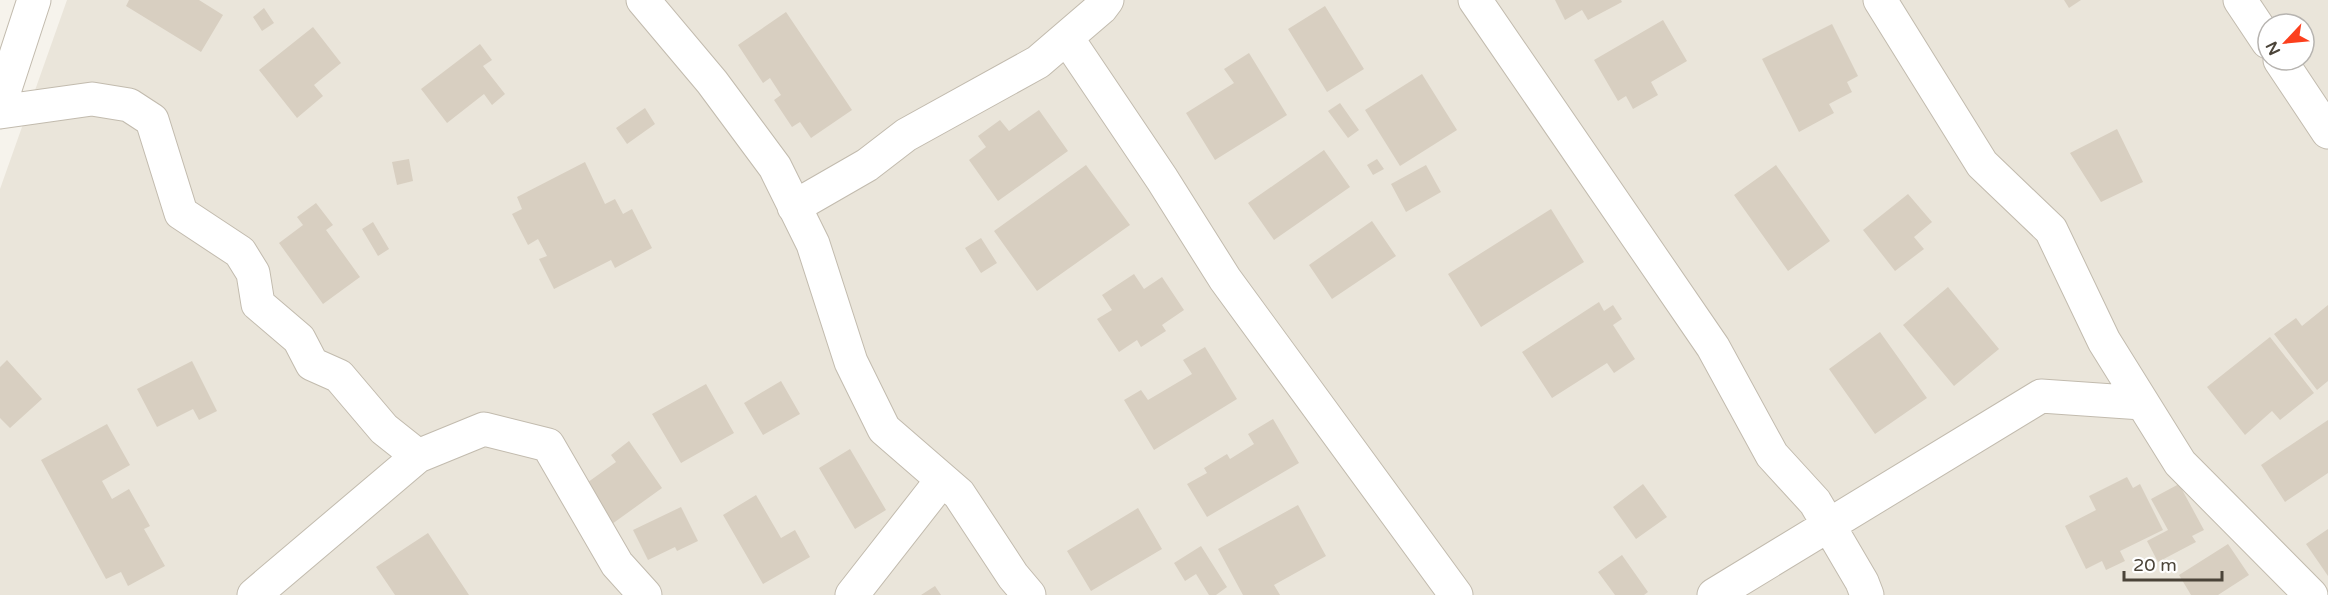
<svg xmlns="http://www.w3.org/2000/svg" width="2328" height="595" viewBox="0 0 2328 595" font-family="'Varela Round',sans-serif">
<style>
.residential{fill:#eae5da;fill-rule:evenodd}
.building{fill:#d8cfc1}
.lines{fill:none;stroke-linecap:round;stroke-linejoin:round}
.street-casing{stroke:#c2bbae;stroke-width:35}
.street{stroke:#fff;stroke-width:33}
</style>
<rect width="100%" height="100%" fill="#f6f3ec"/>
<path class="residential" d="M67,0H2328V595H0V189ZM2268,24H2304V60H2268Z"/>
<path class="building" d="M129,0H199L223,15L201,52L126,6Z
M1555,0H1621L1622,2L1588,20L1582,10L1565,20Z
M2064,0H2081L2069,8Z
M1325,6L1364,69L1327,92L1288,29Z
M264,8L274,23L262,31L253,17Z
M786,12L852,110L811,138L800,122L792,127L774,100L781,95L770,78L763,83L738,45Z
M1663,20L1687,61L1651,82L1658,95L1633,109L1626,96L1618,101L1594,60Z
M1832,24L1858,76L1847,82L1852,92L1829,104L1834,113L1799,132L1762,59Z
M313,27L341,63L314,85L323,96L297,118L259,70Z
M480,44L492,60L483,66L505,94L492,105L484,94L447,123L421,89Z
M1249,53L1287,115L1215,160L1186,113L1234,83L1224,69Z
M1422,74L1457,130L1400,166L1365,110Z
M1340,103L1359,130L1348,138L1328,111Z
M645,108L655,124L627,144L616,128Z
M1039,110L1068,151L998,201L969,160L986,147L978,136L1000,120L1009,131Z
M2117,129L2143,182L2101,202L2070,153Z
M1324,150L1350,187L1274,240L1248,203Z
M409,159L413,181L397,185L392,162Z
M1377,159L1384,169L1373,175L1367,165Z
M585,162L605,204L615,199L623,214L632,209L652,248L615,268L611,260L554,289L539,259L547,256L538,239L528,245L512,214L522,209L517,197Z
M1086,165L1130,225L1037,291L994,231Z
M1426,165L1441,192L1406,212L1391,184Z
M1776,165L1830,241L1788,271L1734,195Z
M1908,194L1932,222L1914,237L1924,249L1895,271L1863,230Z
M316,203L333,225L326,230L360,277L323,304L279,243L303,225L297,217Z
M1551,209L1584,262L1481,327L1448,274Z
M1372,221L1396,256L1332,299L1309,265Z
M373,222L389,249L378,256L362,229Z
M981,238L997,263L981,273L965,248Z
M1134,274L1144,289L1162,277L1184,310L1162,325L1166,331L1141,347L1137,340L1119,352L1097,319L1112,310L1102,295Z
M1948,287L1999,349L1954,386L1903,325Z
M1599,302L1604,311L1613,305L1622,319L1613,325L1635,359L1614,373L1607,363L1552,398L1522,352Z
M2328,305V381L2317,390L2274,334L2296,318L2302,326Z
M1880,332L1927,398L1875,434L1829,369Z
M2270,337L2314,393L2280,420L2272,411L2245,435L2207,387Z
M1205,347L1237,399L1154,450L1124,400L1141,390L1148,400L1192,374L1183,360Z
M7,360L42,399L10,428L0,418V367Z
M192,361L217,411L199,420L193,409L157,427L137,389Z
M781,381L800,414L763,435L744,403Z
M706,384L734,433L681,463L652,414Z
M1273,419L1299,463L1207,517L1187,484L1207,473L1204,468L1227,454L1230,459L1254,444L1248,434Z
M2328,420V473L2285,502L2261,465Z
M107,424L130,465L102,481L112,499L129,489L150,526L144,529L165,566L128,586L121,572L106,579L41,460Z
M629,441L662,488L612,524L584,485L616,462L611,455Z
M850,449L886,510L855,529L819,468Z
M2127,477L2133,488L2140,484L2163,530L2120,551L2125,561L2106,570L2102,561L2086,569L2065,526L2096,510L2089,496Z
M1643,484L1667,517L1636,539L1613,507Z
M2179,484L2204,530L2192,536L2196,542L2158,562L2147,541L2168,530L2151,499Z
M756,495L781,538L795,530L810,557L763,584L723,515Z
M1298,505L1326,556L1274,585L1280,595H1243L1218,549Z
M681,507L698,541L677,551L675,547L648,560L633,530Z
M1138,508L1162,549L1091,591L1067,551Z
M2328,529V576L2306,544Z
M428,533L469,595H395L376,567Z
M2228,544L2249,575L2218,595H2191L2179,575Z
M1201,546L1227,587L1216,595H1209L1196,574L1185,581L1174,563Z
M1622,555L1648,592L1644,595H1615L1598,572Z
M935,586L941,595H921Z"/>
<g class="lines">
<defs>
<path id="street" d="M643,0L712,82L775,167L813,244L851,362L884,429L959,494L1013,576L1029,595
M1475,0L1713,347L1772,455L1815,502L1862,582L1867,595
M1880,0L1982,164L2051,230L2104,341L2180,463L2311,595
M2240,0L2268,42
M1067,38L1162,179L1225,279L1456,595
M2280,60L2328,132
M0,104L34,0
M0,112L92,99L129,105L152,120L181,213L240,252L253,273L258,304L299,339L312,364L339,376L384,429L418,456L484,429L548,445L617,564L645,595
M794,207L867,165L906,135L1038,62L1101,8L1107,0
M254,595L418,456
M852,595L942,480
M1714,595L2041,396L2142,403"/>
</defs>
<use href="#street" class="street-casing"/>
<use href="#street" class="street"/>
</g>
<g transform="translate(2286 42) rotate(244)"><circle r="28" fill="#ffffff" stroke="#b7b4b0" stroke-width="1.5"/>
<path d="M0-4.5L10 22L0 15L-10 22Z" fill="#fc3f1d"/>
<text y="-9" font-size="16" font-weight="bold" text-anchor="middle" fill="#4b4439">N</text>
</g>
<path d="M2124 571v9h98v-9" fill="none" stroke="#4b4439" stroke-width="3"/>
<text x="2133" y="571" font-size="18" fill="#4b4439" stroke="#ffffff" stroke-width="4.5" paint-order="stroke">20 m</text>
</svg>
